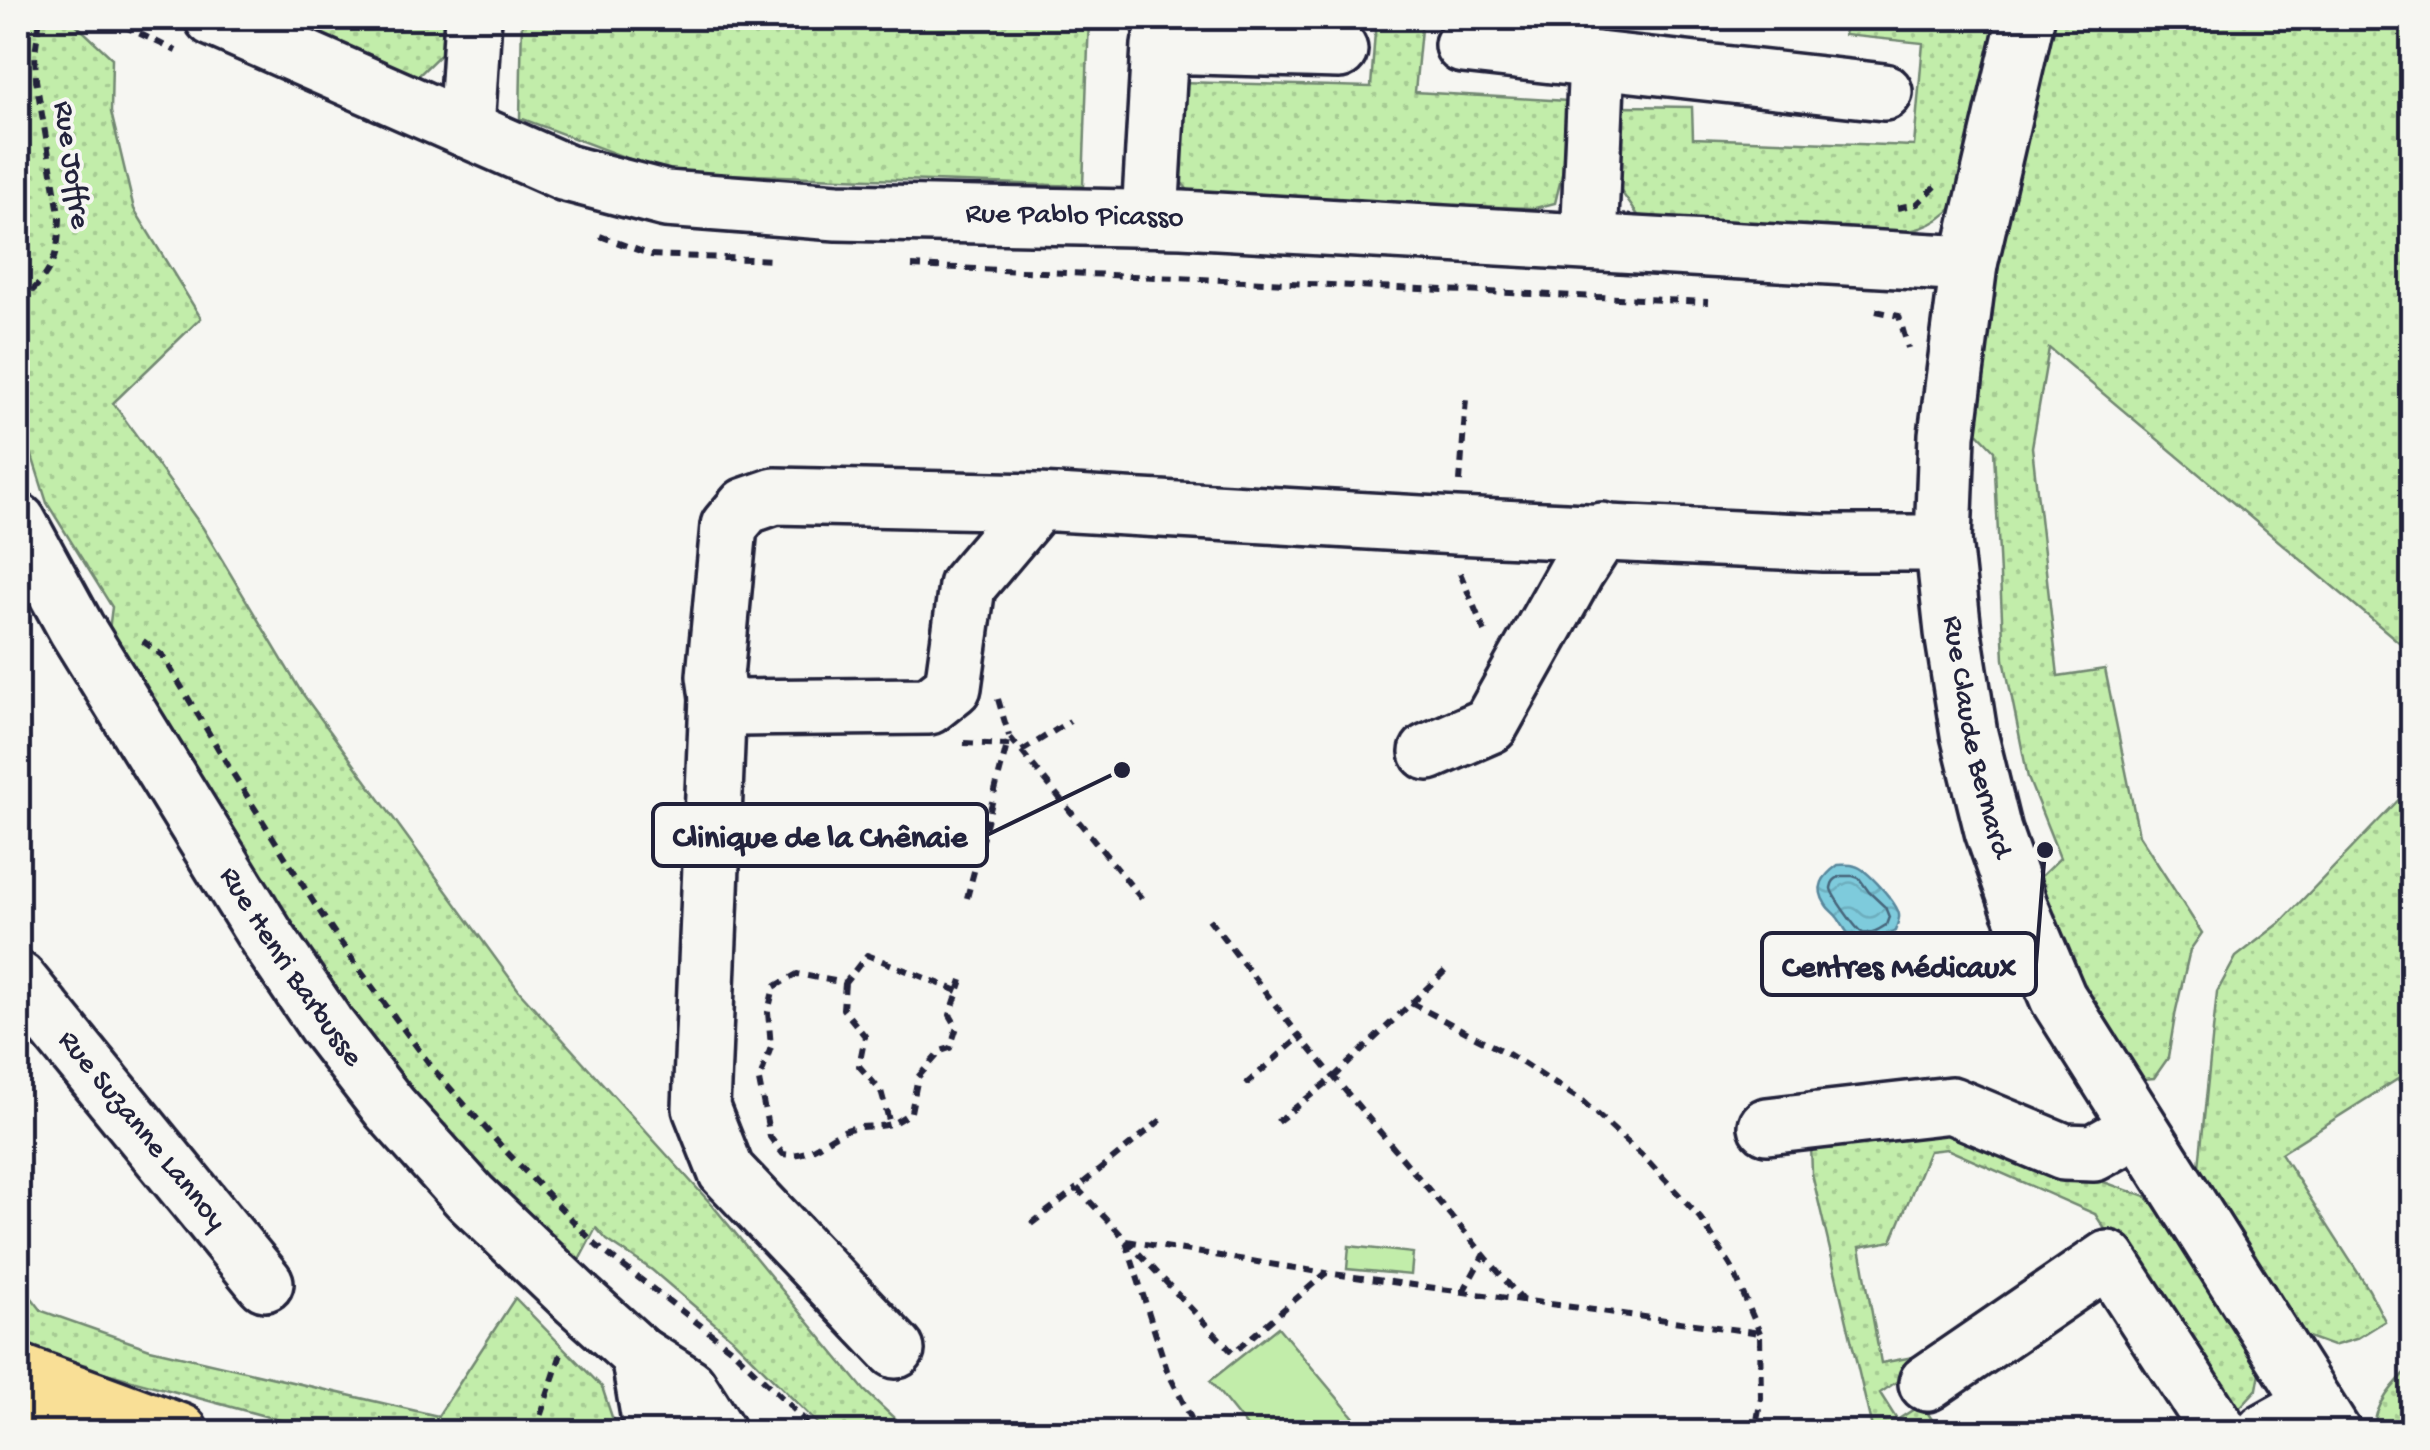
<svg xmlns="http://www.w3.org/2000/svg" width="2430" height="1450" viewBox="0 0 2430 1450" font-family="'Gochi Hand',sans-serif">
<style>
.grass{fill:url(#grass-dots);stroke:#728872;stroke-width:2.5}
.garden{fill:#c2edaa;stroke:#728872;stroke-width:2.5}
.water{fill:url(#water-waves);stroke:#59879c;stroke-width:2.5}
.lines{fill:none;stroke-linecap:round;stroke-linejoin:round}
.shore{stroke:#47667b;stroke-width:2.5}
.minor-casing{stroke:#22223b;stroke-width:62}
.major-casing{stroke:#22223b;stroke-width:62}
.path{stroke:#22223b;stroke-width:6;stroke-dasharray:10 8;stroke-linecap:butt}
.minor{stroke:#f6f6f2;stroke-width:55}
.major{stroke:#f9df96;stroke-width:55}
.labels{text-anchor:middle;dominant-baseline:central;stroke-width:8;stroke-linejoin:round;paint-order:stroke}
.street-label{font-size:30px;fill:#22223b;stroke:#f6f6f2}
.leader{fill:none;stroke:#22223b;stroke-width:4}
.callout-dot{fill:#22223b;stroke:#f6f6f2;stroke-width:4}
.callout{fill:#f6f6f2;stroke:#22223b;stroke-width:4}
.callout-label{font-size:32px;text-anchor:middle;font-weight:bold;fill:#22223b}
</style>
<defs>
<pattern id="grass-dots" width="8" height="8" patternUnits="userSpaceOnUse" patternTransform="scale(2.5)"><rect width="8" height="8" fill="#c2edaa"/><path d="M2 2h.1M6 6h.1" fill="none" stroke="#a6cb93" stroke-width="1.8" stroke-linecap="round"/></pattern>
<pattern id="water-waves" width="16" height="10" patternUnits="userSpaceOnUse" patternTransform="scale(2.5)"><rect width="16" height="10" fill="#7ecbdc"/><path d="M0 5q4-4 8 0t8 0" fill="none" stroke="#6daebe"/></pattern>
</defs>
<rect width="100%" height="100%" fill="#f6f6f2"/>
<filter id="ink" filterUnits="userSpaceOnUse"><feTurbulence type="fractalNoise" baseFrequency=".01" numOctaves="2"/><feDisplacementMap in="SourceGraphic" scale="20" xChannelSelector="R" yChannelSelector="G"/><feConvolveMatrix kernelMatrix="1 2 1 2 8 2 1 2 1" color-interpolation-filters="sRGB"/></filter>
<g filter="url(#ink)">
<path class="grass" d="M18,18H69L112,58L111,112L134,209L201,318L113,403L203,528L300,690L520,992L713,1206L865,1391L909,1432H826L734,1340L652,1270L607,1240L596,1228L577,1264L501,1199L329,999L108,638L112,607L47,503L25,434L18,382Z
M263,18H449L444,51L415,79Z
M522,18H1089L1083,186L664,172L520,118Z
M1376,18H1422L1415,92L1567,101V154L1555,203L1535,208L1195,199L1178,178L1181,82L1371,87Z
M1847,18H2008L1956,204C1933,230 1911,232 1878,234L1640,218L1620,190L1624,106L1692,107L1693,138L1914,146L1923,43L1844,35Z
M2049,18H2412V653L2049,348L2032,447L2058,676L2105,669L2139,835L2202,933L2190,950L2176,1010L2168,1058L2154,1078L2132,1080L2106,1044L2033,884L2060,858L2028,778L2004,659L1994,450L1970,425L1995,253Z
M2412,786V1099L2398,1079L2281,1153L2369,1290L2385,1321L2356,1339L2333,1346L2300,1334L2198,1176L2217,992L2236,957L2280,923Z
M1947,1126L2146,1197L2162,1214L2261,1367L2257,1389L2229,1419L2095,1214L1947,1149L1929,1151L1892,1241L1860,1247L1881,1363L1940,1352L1880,1393L1897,1420L1922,1404L1940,1432H1873L1812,1174L1811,1143Z
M18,1280L42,1311L150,1349L438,1416L515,1298L602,1387L614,1423L612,1432H324L91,1369L18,1353Z
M2412,1366V1432H2374C2373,1405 2395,1383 2412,1366Z"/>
<path class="garden" d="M1349,1246L1413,1253L1411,1275L1347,1269Z
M1278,1327L1366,1432H1251L1210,1381Z"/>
<path class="water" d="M1838,865C1844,865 1850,864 1855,866C1866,868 1898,904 1899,915C1900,918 1896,928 1895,931C1886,937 1870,948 1858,942C1848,938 1843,924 1837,917C1834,913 1829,910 1826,905C1814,887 1823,876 1838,865Z"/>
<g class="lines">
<path class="shore" d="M1841,876H1853L1859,878L1869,892L1885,907L1889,917L1886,925C1880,929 1871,935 1863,933C1857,931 1831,894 1831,888C1832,880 1836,879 1841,876Z"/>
<defs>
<g id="minor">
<path id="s1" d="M213,18L566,173L666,199L837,212L1182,219L1969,264"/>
<path id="s2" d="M2026,18L1969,264L1947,435L1943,540L1953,632L1969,734L1993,831L2020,908L2058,998L2332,1432"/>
<path d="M1463,45L1884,92"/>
<path d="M466,129L473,18"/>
<path d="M1150,218L1160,45L1339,50"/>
<path d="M1589,242L1597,60"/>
<path d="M1038,502L967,586L953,687L929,706L738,708L718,697L715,676L729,526L746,506L775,496L1038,502L1456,526L1823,543H1921L1943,540"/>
<path id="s3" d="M18,522L76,628L269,941L326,1025L390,1108L471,1198L578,1300L639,1355L688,1386L717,1432"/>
<path d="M718,697L701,1108L726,1171L896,1350"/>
<path d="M1428,752L1490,725L1575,573L1602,531"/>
<path id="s4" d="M18,980L265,1283"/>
<path d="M1767,1126L1951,1105L2064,1152L2094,1153L2139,1128"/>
<path d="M639,1355L652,1432"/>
<path d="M1927,1383L2108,1259L2220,1432"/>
<path d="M2264,1432L2314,1404"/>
</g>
<path id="major" d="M18,1372L180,1432
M18,1416L79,1427L108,1429"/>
</defs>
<use href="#minor" class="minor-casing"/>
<use href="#major" class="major-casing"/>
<path class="path" d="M107,18L176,51
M1897,208L1917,204L1936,186
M600,236L651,255L774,260
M912,266L1708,302
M18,303C50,277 58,261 60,219L36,80L35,53L40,18
M1876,311L1899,316L1908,348
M18,448L27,474
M1460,482L1466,398
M1460,573L1486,635
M143,641L163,656L232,772L314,903L359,969L434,1070L502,1147L597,1246L734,1351L817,1432
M998,699L1009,736
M964,743L1007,745L1009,736L1142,899
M1022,751L1070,721
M967,898L1007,745
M1209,919L1300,1037L1522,1300
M845,983L843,1009L865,1036L859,1066L881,1091L890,1124
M958,991L867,955L845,983L797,974L774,987L768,1012L771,1047L759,1081L770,1137L783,1154C810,1159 825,1137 849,1129C862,1125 877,1128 890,1124C897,1122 905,1116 911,1112L918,1077L941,1051L950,1048L957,1027L950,1015L962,980
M1411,1003L1510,1055L1582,1101L1648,1161L1701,1219L1732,1268L1760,1333
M1246,1084L1300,1037
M1161,1120L1077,1188L1233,1353L1326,1273L1760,1333L1761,1398L1755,1432
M1277,1122L1334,1077L1445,971
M1031,1224L1077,1188
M1127,1241L1326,1273
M1126,1242L1167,1370L1198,1432
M1463,1292L1484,1254
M535,1432L563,1348"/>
<use href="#minor" class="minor"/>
<use href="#major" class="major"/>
</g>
</g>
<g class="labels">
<g class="street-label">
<text transform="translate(70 165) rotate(82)">Rue Joffre</text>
<text stroke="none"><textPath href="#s1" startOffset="898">Rue Pablo Picasso</textPath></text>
<text stroke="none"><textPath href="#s2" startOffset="730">Rue Claude Bernard</textPath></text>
<text stroke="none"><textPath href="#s3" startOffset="522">Rue Henri Barbusse</textPath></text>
<text stroke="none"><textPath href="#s4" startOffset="195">Rue Suzanne Lannoy</textPath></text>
</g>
</g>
<path class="leader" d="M1122 770L987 835M2045 850L2036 964"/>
<g class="callout-dot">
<circle cx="1122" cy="770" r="10"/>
<circle cx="2045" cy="850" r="10"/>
</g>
<g class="callout">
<rect x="653" y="804" width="334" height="62" rx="10"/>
<rect x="1762" y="933" width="274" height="62" rx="10"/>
</g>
<g class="callout-label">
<text x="820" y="846">Clinique de la Chênaie</text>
<text x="1899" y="976">Centres Médicaux</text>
</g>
<rect width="2430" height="1450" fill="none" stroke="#f6f6f2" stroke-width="60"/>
<rect x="30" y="30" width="2370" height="1390" fill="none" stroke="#22223b" stroke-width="4" filter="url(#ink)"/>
</svg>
